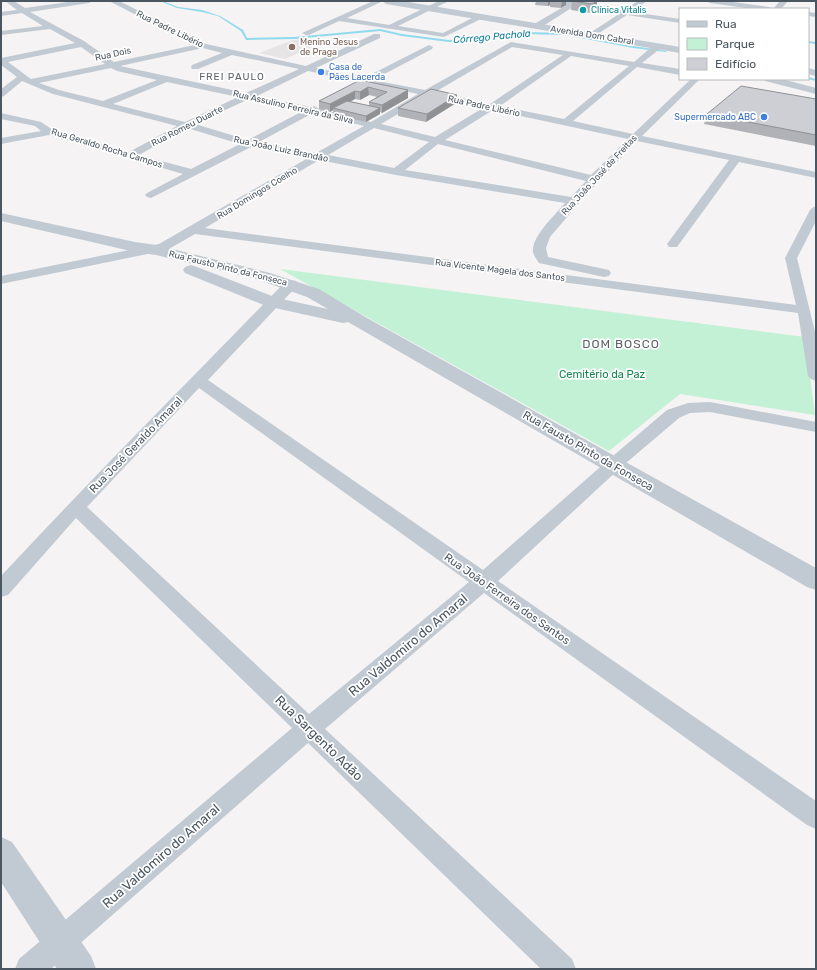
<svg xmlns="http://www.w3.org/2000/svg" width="817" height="970" viewBox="0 0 817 970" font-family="Rubik,sans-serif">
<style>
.education{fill:#e6e4e5}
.green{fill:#c3f1d5}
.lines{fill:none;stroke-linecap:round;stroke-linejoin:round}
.stream{fill:#90daee;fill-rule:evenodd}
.minor{fill:#c1cad2;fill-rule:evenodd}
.tertiary{fill:#c1cad2;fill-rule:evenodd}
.wall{fill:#b0b2b7;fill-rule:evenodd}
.shaded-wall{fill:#909195}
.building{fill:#cdcfd5;stroke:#909195}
.culture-dot{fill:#0f9aa8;stroke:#fff;stroke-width:1.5}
.education-dot{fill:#8d6e63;stroke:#fff;stroke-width:1.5}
.shop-dot{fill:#3f7fe0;stroke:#fff;stroke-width:1.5}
.labels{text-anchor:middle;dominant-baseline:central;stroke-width:3.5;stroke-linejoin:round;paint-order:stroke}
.far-culture-label{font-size:9px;fill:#0d838f;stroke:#fff;text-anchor:start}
.far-street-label{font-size:9px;fill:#4a5661;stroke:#fff}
.far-education-label{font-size:9px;fill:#785e54;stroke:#fff;text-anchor:start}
.far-shop-label{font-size:9px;fill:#366cbe;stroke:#fff;text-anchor:start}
.far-water-label{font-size:10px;font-style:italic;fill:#0c7c9b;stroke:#fff}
.far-neighbourhood-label{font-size:10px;letter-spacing:1px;fill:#5f6368;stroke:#fff}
.park-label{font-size:11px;fill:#17864f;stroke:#fff}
.street-label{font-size:11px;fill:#4a5661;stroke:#fff}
.neighbourhood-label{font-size:12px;letter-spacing:1px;fill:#5f6368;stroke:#fff}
.near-street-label{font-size:13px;fill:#4a5661;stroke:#fff}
</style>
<rect width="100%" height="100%" fill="#f5f3f3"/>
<path class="education" d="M308,38L324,42L285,59L259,53L293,40Z"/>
<path class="green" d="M280,269L805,337L815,415L680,394L609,451Z"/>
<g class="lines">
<path class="stream" d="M160,1H163L178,7L202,10L220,16L243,30L247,38L294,37L380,29L402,34L449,40L505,36L523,32L565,33L633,46L667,51L666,52L633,48L565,35L523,34L505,38L449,42L402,36L380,31L294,39L246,40L241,31L218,16L202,12L177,8Z
M808,41L816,42V44L808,43Z
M808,77L816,79V81L808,79Z"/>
<path class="minor" d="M5,1H14L25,8L75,1H93L89,3L30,12L84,41L114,62L195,45L109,1H119L206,44L306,66L374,34H380V38L316,68L364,78L429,45L433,47L432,49L373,80L425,90L511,42L634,62L655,44H661V48L642,63L680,69V75L637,67L573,121L633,134L691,79H700L642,136L816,172V178L739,162L677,247H669L667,244L729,160L637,141L584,197L550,237L546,248L548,257L609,270L611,273L609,276L604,277L539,263C537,260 534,256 533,252C531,237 556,214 565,203L396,175L319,160L205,228L796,305L785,258L810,210L812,208L816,206V221L797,258L816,336V381L811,379L808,376L798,313L195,234L167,250L1,284V276L159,244L308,158L251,147L151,198L147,197L145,195L147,193L183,174L49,135L1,144V138L41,131L35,126L1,119V113L41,122L53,130L129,152L177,126L53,94L22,81L4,96L1,97V89L17,77L1,65V58L75,43L50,29L1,35V31L43,26L22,13L1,16V12L17,10ZM81,47L105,64L31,79L8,62ZM512,47L563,55L490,104L435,92ZM203,48L222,53L192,65L191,67L192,69H198L232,55L299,69L246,93L120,66ZM571,56L629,66L564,119L500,106ZM111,68L117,71L157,80L103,101L59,90L39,83ZM308,71L358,82L362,85L366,83L418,94L371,122L319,109L314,106L311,107L257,96ZM167,82L238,97L185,122L113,104ZM428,96L483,108L435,137L381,124ZM249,99L303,111L248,140L195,124ZM493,110L628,139L591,175L445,140ZM313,113L364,126L316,153L259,142ZM187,128L240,144L191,169L139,155ZM374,128L429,142L394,168L328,155ZM438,144L586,181L571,197L405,170Z
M373,1H383L347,18L389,25L439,1H449L398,26L443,33L478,15H481L485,17L444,37L339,21L309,35H306L302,33Z
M544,1L571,2L579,1V3L624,10L638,1H647L632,12L680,19V23L627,15L593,37H590V33L619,14L573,7L540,28H534V24L565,6L548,3Z
M706,1H726L769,7L773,9H753L710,3Z
M780,1H788L781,9H773Z
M808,12L816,13V17L808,16Z
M291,280L296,281L298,284L296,287L208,380L483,570L607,461L667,410L688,403L710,402L816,422V432L710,412L690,413L679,418L619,469L498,581L816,801V829L807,825L484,593L325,729L572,959L576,969H541L308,743L51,969H15L19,959L292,728L76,518L8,595L1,597V576C94,476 191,379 286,281ZM199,388L469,582L309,714L87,507Z"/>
<path class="tertiary" d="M382,1H402L680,47V53L386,4Z
M808,68L816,70V76L808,74Z
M764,79H782L816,88V94L765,81Z
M1,213L135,242L156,245L270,273L319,289L367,318L816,568V590L807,587L348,322L343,323L266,306L185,273L183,270L185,267L191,265L197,267L277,298L328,309L307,297L259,280L156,255L135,252L1,221Z
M1,837L12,842L91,956L96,969H57L1,882Z"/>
</g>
<path class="wall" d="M536,1H566V5L561,8L550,7V5L548,6L535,5Z
M572,1H597L596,10L591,13L571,10Z
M360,80L408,98L382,113L380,112V114L366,122L333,114V110L330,112L319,109V101ZM369,95L377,97L369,102V106L350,101L355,99L360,100Z
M816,99V146L704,124L707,114Z
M456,103L426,122L398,116V108Z"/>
<path class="shaded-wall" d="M549,1H550V5L548,6V2Z
M562,1H566V5L561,8Z
M597,1L596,10L591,13L592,4Z
M368,87L369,95L360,100V92Z
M408,90V98L382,113V105Z
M355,91V99L336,109L333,108V110L330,112V104Z
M457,95L456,103L426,122L427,114Z
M380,108V114L366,122V116Z"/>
<path class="building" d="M572,1H597L592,4Z
M360,80L408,90L382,105L369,102L387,92L368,87L360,92L355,91L330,104L319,101Z
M741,86L816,99V135L707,114Z
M431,89L457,95L427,114L398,108Z
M347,101L380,108L366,116L333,108Z"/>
<circle class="culture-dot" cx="583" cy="10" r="4"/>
<circle class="education-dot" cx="292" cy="47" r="4"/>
<g class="shop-dot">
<circle cx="321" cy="72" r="4"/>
<circle cx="764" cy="117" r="4"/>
</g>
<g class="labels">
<g class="far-culture-label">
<text x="591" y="10">Clínica Vitalis</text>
</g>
<g class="far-street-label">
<text transform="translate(170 29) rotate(26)">Rua Padre Libério</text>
<text transform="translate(592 35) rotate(9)">Avenida Dom Cabral</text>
<text transform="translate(113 54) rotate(-12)">Rua Dois</text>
<text transform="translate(484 106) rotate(12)">Rua Padre Libério</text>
<text transform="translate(293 107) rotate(13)">Rua Assulino Ferreira da Silva</text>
<text transform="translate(187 126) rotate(-27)">Rua Romeu Duarte</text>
<text transform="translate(107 148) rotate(17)">Rua Geraldo Rocha Campos</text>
<text transform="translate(281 149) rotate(12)">Rua João Luiz Brandão</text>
<text transform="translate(599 175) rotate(-47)">Rua João José de Freitas</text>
<text transform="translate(257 193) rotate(-31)">Rua Domingos Coelho</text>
<text transform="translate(228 268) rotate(14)">Rua Fausto Pinto da Fonseca</text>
<text transform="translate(500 270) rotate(7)">Rua Vicente Magela dos Santos</text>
</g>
<g class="far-education-label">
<text x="300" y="42">Menino Jesus<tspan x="300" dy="10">de Praga</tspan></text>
</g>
<g class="far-shop-label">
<text x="329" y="67">Casa de<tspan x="329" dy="10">Pães Lacerda</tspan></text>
<text x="756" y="117" text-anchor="end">Supermercado ABC</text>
</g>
<g class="far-water-label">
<text transform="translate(492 37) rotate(-5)">Córrego Pachola</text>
</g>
<g class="far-neighbourhood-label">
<text x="232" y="77">FREI PAULO</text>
</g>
<g class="park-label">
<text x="602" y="374">Cemitério da Paz</text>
</g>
<g class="street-label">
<text transform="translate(136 445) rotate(-46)">Rua José Geraldo Amaral</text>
<text transform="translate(588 451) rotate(30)">Rua Fausto Pinto da Fonseca</text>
<text transform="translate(507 599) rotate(35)">Rua João Ferreira dos Santos</text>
</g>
<g class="neighbourhood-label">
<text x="621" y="344">DOM BOSCO</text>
</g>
<g class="near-street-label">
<text transform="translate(408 645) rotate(-40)">Rua Valdomiro do Amaral</text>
<text transform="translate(319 738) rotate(44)">Rua Sargento Adão</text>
<text transform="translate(161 856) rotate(-41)">Rua Valdomiro do Amaral</text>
</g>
</g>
<rect width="817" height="970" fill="none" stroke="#4a5661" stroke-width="4"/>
<rect x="679" y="8" width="130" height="72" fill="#ffffff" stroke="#b7bbc0"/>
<rect x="687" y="21" width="20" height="6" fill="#c1cad2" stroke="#b7bbc0"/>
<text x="715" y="28" font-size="12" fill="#4a5661">Rua</text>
<rect x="687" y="38" width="20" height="12" fill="#c3f1d5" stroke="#b7bbc0"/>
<text x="715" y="48" font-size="12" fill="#4a5661">Parque</text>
<rect x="687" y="58" width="20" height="12" fill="#cdcfd5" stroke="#b7bbc0"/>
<text x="715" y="68" font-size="12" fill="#4a5661">Edifício</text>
</svg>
